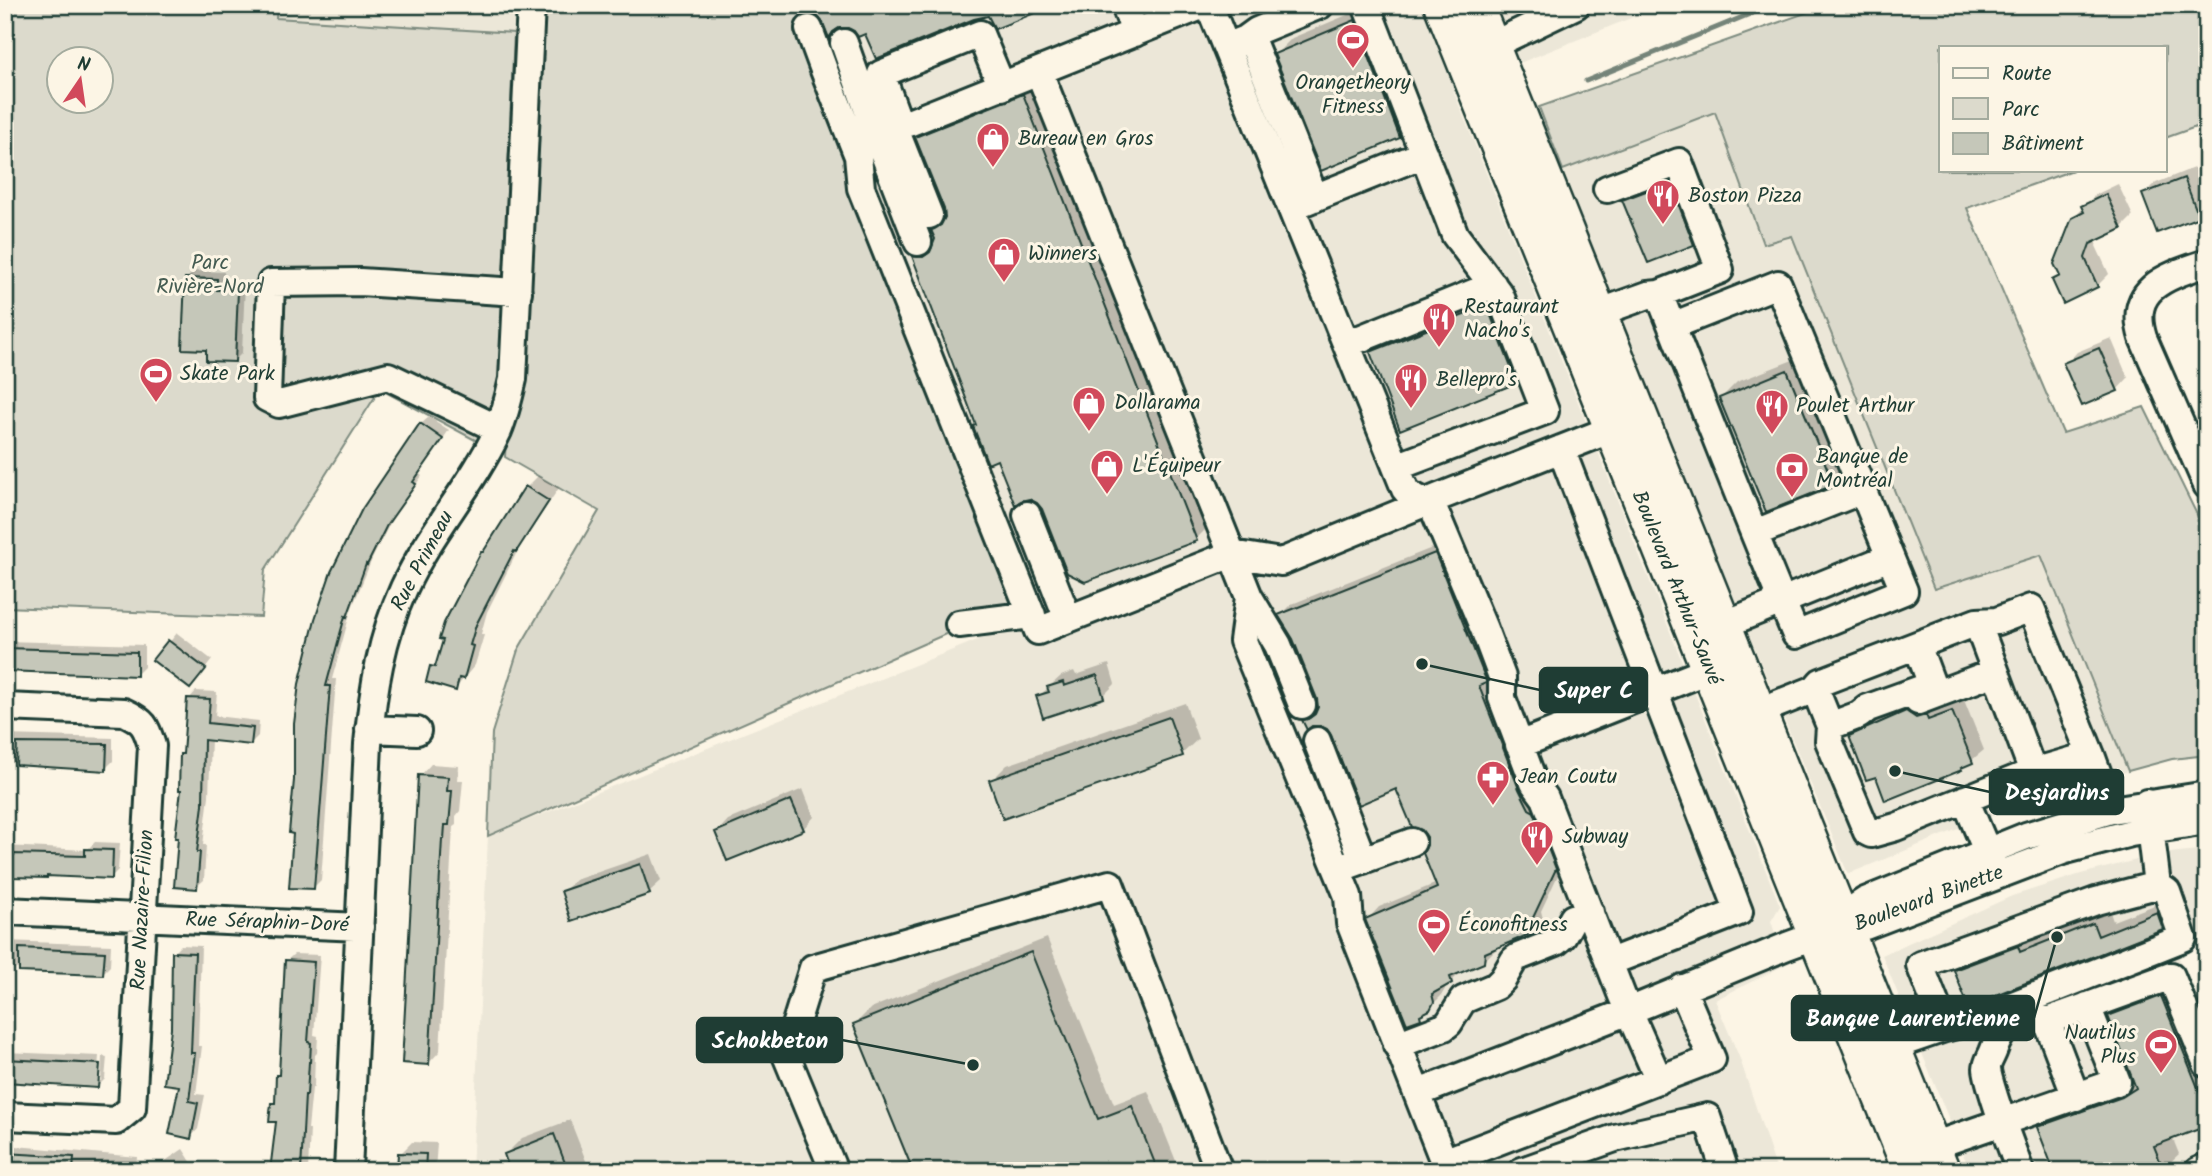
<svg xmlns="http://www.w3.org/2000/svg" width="2212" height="1176" viewBox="0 0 2212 1176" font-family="Kalam,sans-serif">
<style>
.built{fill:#ece7d8}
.green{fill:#dcdacc;stroke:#7e8c80;stroke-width:2;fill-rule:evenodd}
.shadow{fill:#0003}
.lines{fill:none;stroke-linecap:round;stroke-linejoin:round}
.stream{stroke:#758479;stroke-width:5}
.building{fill:#c5c7b9;stroke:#1f3d34;stroke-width:2}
.minor-casing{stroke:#1f3d34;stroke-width:32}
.major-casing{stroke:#1f3d34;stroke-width:38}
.minor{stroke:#fcf5e5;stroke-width:26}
.major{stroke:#fcf5e5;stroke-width:33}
.labels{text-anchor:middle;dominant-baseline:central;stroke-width:6;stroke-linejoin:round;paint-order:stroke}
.poi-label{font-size:21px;fill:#1f3d34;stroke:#fcf5e5;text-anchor:start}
.park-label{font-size:21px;fill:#455c52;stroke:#fcf5e5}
.street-label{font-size:21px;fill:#1f3d34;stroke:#fcf5e5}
.leader{fill:none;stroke:#1f3d34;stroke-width:2.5}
.callout-dot{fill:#1f3d34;stroke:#fcf5e5;stroke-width:2.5}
.callout{fill:#1f3d34;stroke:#1f3d34;stroke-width:2.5}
.callout-label{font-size:23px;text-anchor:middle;font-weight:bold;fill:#fff}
</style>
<rect width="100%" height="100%" fill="#fcf5e5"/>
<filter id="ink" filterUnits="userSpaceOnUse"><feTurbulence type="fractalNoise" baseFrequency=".0143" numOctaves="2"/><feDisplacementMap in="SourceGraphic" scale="14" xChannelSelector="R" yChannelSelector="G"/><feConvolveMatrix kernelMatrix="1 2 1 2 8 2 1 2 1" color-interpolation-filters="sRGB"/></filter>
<g filter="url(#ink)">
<path class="built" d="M277,5H515L514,33L276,18Z
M789,5H1663L1453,90L1780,906L1771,921L1785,965L1715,1000L1740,1059L1777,1171H472L488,836L1005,629Z
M1715,111L1763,244L1792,235L1934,589L2041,555L2052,585L2128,771L1980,820L1848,874L1630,346L1563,170Z
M2207,849V933L2176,950L2207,1026V1171H1970L1882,955L2012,896L2081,874L2160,854Z"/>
<path class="green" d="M5,5H277L276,18L514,33L498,397L477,441L380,389L265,570L261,617L5,607ZM60,60H102V102H60Z
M526,5H796L1025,599L488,836L492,733L518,650L599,511L505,457Z
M1828,5H2207V123L2165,138V47H1941V170H2073L1967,208L2063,433L2144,407L2207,535V755L2172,759L2128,771L2041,555L1934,589L1792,236L1763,244L1715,112L1563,170L1539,107Z"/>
<path class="shadow" d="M1371,5L1415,120L1399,136L1322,169L1276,54L1292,38Z
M1035,84L1207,528L1196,539L1043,508L998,458L978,424L914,257L926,245L934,246L936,239L933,231L946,218L945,209L917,138L929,126Z
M2196,167L2207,195V207L2198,215L2158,230L2144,194L2156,183Z
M1682,172L1704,232L1693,244L1624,200L1636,189Z
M2118,184L2133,216L2121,228L2098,238L2096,246L2109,274L2097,286L2054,281L2061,274L2073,219L2095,195Z
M194,271L224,272V283H245L242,353L234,361L208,348L187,278Z
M1503,291L1532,365L1516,381L1372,352L1387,336Z
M2111,338L2128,378L2117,390L2066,364L2077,352Z
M1803,356L1849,467L1833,483L1721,398L1737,382Z
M429,417L449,430L419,474L422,476L394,515L372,559L351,610L332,679H336L321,880L313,888L296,780V724L421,424Z
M538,476L559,488L521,544L487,612L481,634L484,635L475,665L455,689L432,667L439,660L489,547L526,488Z
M1447,542L1567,856L1541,911L1543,919L1531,931L1495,946V950L1483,962L1463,970L1451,982L1444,986L1445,989L1441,996L1420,1017L1368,919L1379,907L1437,883L1429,837L1397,786L1329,728L1305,721L1319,709L1318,699L1294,638L1281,615L1292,604Z
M177,633L212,660L197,679L155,660Z
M5,641L144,645V667L136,675L5,670Z
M1109,664L1115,684L1103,696L1038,697L1061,676L1074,671L1076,675Z
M196,691L217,692L215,716L259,721L258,736L250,744L211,739L209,796L203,845H206L204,880L196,887L183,789L182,754L185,752L189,699Z
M1919,700L1938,704L1940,710L1964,700L1984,750L1961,769L1877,775L1851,736L1863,724Z
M1185,703L1198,739L1182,754L991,781L1007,765Z
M5,735L113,738V761L105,769L5,762Z
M431,764L459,766L458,780H463L460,811L456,816V825L453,827L440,1051L429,1063L420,776Z
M803,789L814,817L803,829L717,832L728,820Z
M95,842L120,843L118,870L111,877L49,874L46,877L5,875V846L87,850Z
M651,854L661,881L649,892H563L575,880Z
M2173,898L2178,912L2162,927L1956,970L1972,954L2034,932L2036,937L2109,909L2113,921Z
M1047,938L1114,1104L1148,1091L1180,1171H914L855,1024L871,1008Z
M5,941L111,945L110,966L102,974L5,968Z
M181,945L201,946L198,1046H202L196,1094L205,1095L198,1129L191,1137L172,1029L174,952Z
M294,954L320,955L314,1035L318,1036L317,1053L315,1055L314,1086L312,1088L308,1129H310L308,1171H272L278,1121L272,1104L277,1099L278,1075L281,1072L286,961Z
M2177,982L2207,1056V1124L2173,1139L2179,1154L2163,1169L2117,1162L2039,1128L2055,1112L2136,1083L2110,1016L2126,1000Z
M5,1052L99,1056L97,1081H101L102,1056L107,1057L105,1079L98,1086L5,1081Z
M570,1120L590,1171H512L506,1154L522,1138Z
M412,1142L437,1143L435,1171H399L400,1154Z
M5,1145L137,1157L136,1171H5Z
M183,1149L197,1171H151L152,1170Z"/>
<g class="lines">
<path class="stream" d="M1586,81L1772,5"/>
</g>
<path class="building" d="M812,5H1052V6L995,29L988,16L974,19L876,59L865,34L858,37L854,31L848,28H839L833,32L829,38L823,23L816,15Z
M1355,20L1400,138L1321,171L1274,54Z
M1023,94L1197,541L1085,582L1067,573L1042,509L1037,503L1029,499L1021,501L1015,505L997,460L988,464L973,426L976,425L912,256L923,257L930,252L935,239L931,230L941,225L945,217L944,209L915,137Z
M2184,178L2199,217L2157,233L2142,194Z
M1670,182L1694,245L1648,263L1622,200Z
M2106,194L2122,229L2090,244L2085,258L2098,287L2063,304L2052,280L2060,276L2054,264L2072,218L2084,212L2081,206Z
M185,278L217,279V290H238L235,362L206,361V350L182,349Z
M1487,306L1517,383L1400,430L1370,352Z
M2099,348L2118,391L2082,406L2063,363Z
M1787,370L1834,485L1766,512L1719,398Z
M420,423L443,439L413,482L416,484L387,525L367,565L366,564L347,617L345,616L326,686H330L314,889L289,888L293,834L289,833L294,780V724L299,684L315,619L331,572L362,509Z
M525,486L549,501L516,552L514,551L476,625L470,645L473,646L464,679L459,678L456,691L426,682L430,666L435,667L443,640L439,639L444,623L481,552H483Z
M1435,553L1486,680V683L1479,686L1519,789L1529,809L1534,812L1556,869L1530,924L1532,933L1485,953L1484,963L1450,977L1452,983L1432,994L1434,1002L1430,1010L1420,1015L1421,1019L1407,1024L1365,919L1437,888L1423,853L1427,845V837L1422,830L1412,827L1396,789L1359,805L1331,735L1327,729L1320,726H1312L1307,730L1302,720L1308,719L1315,714L1318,707L1317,699L1293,639L1278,615Z
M168,640L206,669L190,689L152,660Z
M5,648L137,652V676L5,671Z
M1097,675L1104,698L1043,718L1036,696L1049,692L1047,687L1063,682L1064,686Z
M187,698L210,699L208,723L253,728L251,745L204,740L203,805L197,852H200L197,889L174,887L178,838H175L181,790H179L180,754H183Z
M1906,711L1916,718L1926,715L1928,720L1952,711L1973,763L1961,768L1962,770L1885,801L1876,777L1866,780L1849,736Z
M1169,717L1183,756L1003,819L989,780Z
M17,743L107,744L106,771L16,765Z
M418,775L448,777L447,791H452L449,825H445L444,839H442L429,1065L402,1063Z
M791,800L804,830L727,861L715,832Z
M85,849L113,850L112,879L47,876V878L12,877L13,854L85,856Z
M640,864L650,894L571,921L561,891Z
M2157,912L2163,929L1970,1005L1968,1006L1954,970L2018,946L2020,952L2093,923L2098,936Z
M19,948L105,952L103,975L19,972Z
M172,952L195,953L191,1053H195L189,1101L198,1103L191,1139L169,1134L179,1086L164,1084L171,1029Z
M1031,952L1098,1119L1132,1106L1158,1171H913L853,1024Z
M285,960L314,962L308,1042L311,1043L310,1062H309L307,1095H305L301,1171H270L276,1122H269L271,1103H275L276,1075H279Z
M2161,996L2207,1110V1126L2154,1146L2164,1171H2119L2116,1164L2099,1171H2054L2037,1127L2122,1097L2136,1088L2108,1016Z
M5,1059L100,1064L98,1088L5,1082Z
M554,1134L568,1171H510L504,1154Z
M5,1153L74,1157L73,1171H5Z
M398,1153L426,1154L425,1171H397Z"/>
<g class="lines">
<defs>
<path id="minor" d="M1125,5L1135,33
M1204,5L866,140L860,149L858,156L861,188L1038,631L1232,554L1281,562L1439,497L1630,422
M1209,5L1405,489L1409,494L1430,505L1435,512L1484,629L1502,677V698L1534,783L1545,798L1622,996L1659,1080
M1366,5L1455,235L1500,295L1545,411L1396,467
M809,29L824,70L858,156
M1250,36L1315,198
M844,43L877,136L918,242
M1236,43L1246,39L1257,31L1320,5
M1476,50L1503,40L1576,5
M1039,72L1249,597L1243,641L1348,896L1350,923L1444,1162L1712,1059L1682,988
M900,126L881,74L980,34L1002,87
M895,129L929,215
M1607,189L1679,162L1720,270L1659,294C1704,408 1749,523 1796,635L1904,591L1778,284L1672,326
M1299,204L1424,154
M2207,263C2168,276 2127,287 2143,338L2207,485
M1581,319L1648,295L1659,294
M1347,344L1493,285
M498,429L388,376L279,404L267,398L271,283L360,282L518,292
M1561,449L1739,912L1610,962
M1027,515L1068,619
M1755,533L1863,490
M1249,597L1278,645L1302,705
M1977,622L1997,621L2031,608L2091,755L2111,810
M959,624L1032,615
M1706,632L1890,557
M1815,689L1821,682L1977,622L2033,772
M1918,701L1995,672
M5,707L124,712C144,721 146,726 152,746L132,1108L116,1121L5,1116
M1742,718L1815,689L1830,726L1829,741L1867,832L1871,834L1896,827L2033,772L2091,755
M1830,726L1859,715L1868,708L1932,685L1917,645
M369,729L417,731
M1317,741L1363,860
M1519,745L1726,663
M1965,799L1993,865
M1349,865L1412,842
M5,911L360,927
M1827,926L1865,901L2026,836L2111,810L2207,795
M2087,1006L2117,1082L2002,1122C1999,1110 1987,1078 1987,1068C1987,1063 1991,1057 1993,1052C2003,1024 2016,1012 2047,1021L2171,976L2207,1064
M2047,1021L2076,1097
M1945,1028L1975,1020L2183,938L2167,892L2157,885
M1397,1045L1444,1027L1449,1023L1463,1000L1496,986L1503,979L1514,960L1518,957L1556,942L1563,936L1573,918L1590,912
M1881,1059L1893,1046L1945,1028L1920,965L2096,901L2157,885L2147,803
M1418,1093L1619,1015L1787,946L1814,936L1865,926L2062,851L2131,833L2207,821
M1915,1152L2002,1122L2020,1171
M348,1171L368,744C373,690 381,638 404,588C430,532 472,486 498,431C505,414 509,397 513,379L531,5
M834,1171L786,1055L813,968L1110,884L1219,1171
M1522,1171L1615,1138L1707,1117L1725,1171
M2198,1171L2207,1167"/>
<path id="major" d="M1441,5L1910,1171
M1476,5L1943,1171"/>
</defs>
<use href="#minor" class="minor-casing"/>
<use href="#major" class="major-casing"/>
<use href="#minor" class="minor"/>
<use href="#major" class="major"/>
</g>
</g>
<defs>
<symbol id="stadium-pin" viewBox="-11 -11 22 30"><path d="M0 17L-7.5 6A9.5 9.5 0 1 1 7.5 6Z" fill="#d1495b" stroke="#fcf5e5"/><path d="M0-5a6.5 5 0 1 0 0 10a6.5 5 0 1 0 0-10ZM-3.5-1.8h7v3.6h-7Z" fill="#fff"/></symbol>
<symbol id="shop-pin" viewBox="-11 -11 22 30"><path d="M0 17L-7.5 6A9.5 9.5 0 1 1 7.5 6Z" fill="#d1495b" stroke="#fcf5e5"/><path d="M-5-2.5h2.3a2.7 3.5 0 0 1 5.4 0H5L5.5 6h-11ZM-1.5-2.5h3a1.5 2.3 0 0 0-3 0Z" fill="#fff"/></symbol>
<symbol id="restaurant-pin" viewBox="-11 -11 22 30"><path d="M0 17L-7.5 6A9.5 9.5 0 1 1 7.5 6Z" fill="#d1495b" stroke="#fcf5e5"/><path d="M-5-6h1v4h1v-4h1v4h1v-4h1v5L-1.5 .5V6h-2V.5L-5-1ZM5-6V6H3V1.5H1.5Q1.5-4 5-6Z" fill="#fff"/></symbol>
<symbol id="bank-pin" viewBox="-11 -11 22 30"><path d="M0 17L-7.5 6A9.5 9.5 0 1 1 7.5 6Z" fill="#d1495b" stroke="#fcf5e5"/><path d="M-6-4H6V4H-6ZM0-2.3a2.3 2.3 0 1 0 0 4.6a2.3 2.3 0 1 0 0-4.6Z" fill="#fff"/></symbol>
<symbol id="pharmacy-pin" viewBox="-11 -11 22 30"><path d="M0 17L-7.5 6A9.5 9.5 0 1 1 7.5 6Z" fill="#d1495b" stroke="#fcf5e5"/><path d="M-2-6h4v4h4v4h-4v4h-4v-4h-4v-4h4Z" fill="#fff"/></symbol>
</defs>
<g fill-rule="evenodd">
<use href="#stadium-pin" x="1334" y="21" width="38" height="52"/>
<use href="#shop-pin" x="974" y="120" width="38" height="52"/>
<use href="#restaurant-pin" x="1644" y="177" width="38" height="52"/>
<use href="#shop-pin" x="985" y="235" width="38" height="52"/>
<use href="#restaurant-pin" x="1420" y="300" width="38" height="52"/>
<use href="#stadium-pin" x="137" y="355" width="38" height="52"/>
<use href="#restaurant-pin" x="1392" y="361" width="38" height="52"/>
<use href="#shop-pin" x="1070" y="384" width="38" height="52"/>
<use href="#restaurant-pin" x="1753" y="387" width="38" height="52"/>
<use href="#shop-pin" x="1088" y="447" width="38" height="52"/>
<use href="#bank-pin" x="1773" y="450" width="38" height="52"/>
<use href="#pharmacy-pin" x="1474" y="758" width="38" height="52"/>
<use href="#restaurant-pin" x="1518" y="818" width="38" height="52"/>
<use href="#stadium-pin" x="1415" y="906" width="38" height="52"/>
<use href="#stadium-pin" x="2142" y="1026" width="38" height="52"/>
</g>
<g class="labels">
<g class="poi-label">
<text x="1353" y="83" text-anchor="middle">Orangetheory<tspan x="1353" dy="24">Fitness</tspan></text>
<text x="1018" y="139">Bureau en Gros</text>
<text x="1688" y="196">Boston Pizza</text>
<text x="1028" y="254">Winners</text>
<text x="1464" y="307">Restaurant<tspan x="1464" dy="24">Nacho's</tspan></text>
<text x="180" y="374">Skate Park</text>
<text x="1436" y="380">Bellepro's</text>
<text x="1114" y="403">Dollarama</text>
<text x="1796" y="406">Poulet Arthur</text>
<text x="1816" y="457">Banque de<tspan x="1816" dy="24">Montréal</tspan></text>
<text x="1132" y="466">L'Équipeur</text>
<text x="1518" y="777">Jean Coutu</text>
<text x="1562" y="837">Subway</text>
<text x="1458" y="925">Éconofitness</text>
<text x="2136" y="1033" text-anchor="end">Nautilus<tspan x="2136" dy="24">Plus</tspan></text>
</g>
<g class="park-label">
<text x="210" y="263">Parc<tspan x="210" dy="24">Rivière-Nord</tspan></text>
</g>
<g class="street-label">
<text transform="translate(423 561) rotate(-62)">Rue Primeau</text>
<text transform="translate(1676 588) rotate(68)">Boulevard Arthur-Sauvé</text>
<text transform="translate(1929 899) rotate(-20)">Boulevard Binette</text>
<text transform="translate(143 910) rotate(-87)">Rue Nazaire-Filion</text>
<text transform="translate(267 923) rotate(2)">Rue Séraphin-Doré</text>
</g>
</g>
<path class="leader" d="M1422 664L1540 690M1895 771L1990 792M2057 937L2034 1018M973 1065L842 1040"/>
<g class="callout-dot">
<circle cx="1422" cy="664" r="7"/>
<circle cx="1895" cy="771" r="7"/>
<circle cx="2057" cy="937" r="7"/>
<circle cx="973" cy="1065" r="7"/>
</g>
<g class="callout">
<rect x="1540" y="668" width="107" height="44" rx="7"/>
<rect x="1990" y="770" width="133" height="44" rx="7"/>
<rect x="1792" y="996" width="242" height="44" rx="7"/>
<rect x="697" y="1018" width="145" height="44" rx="7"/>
</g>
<g class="callout-label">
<text x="1594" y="698">Super C</text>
<text x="2057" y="800">Desjardins</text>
<text x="1913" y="1026">Banque Laurentienne</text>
<text x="770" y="1048">Schokbeton</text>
</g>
<rect width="2212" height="1176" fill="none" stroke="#fcf5e5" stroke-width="28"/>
<rect x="14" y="14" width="2184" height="1148" fill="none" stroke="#1f3d34" stroke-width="2.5" filter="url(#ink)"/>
<rect x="1939" y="46" width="228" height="126" fill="#fcf5e5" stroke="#a4ab9e" stroke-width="2"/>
<rect x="1953" y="68" width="35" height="10" fill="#fcf5e5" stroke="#a4ab9e" stroke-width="2"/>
<text x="2002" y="80" font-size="21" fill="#1f3d34">Route</text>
<rect x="1953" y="98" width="35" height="21" fill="#dcdacc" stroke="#a4ab9e" stroke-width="2"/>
<text x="2002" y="116" font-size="21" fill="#1f3d34">Parc</text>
<rect x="1953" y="133" width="35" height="21" fill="#c5c7b9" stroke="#a4ab9e" stroke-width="2"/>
<text x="2002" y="150" font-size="21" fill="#1f3d34">Bâtiment</text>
<g transform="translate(80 80) rotate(13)"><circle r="33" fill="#fcf5e5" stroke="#a4ab9e" stroke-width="2"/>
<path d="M0-5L12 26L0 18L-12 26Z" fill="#d1495b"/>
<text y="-10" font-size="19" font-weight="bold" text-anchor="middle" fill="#1f3d34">N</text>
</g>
</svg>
